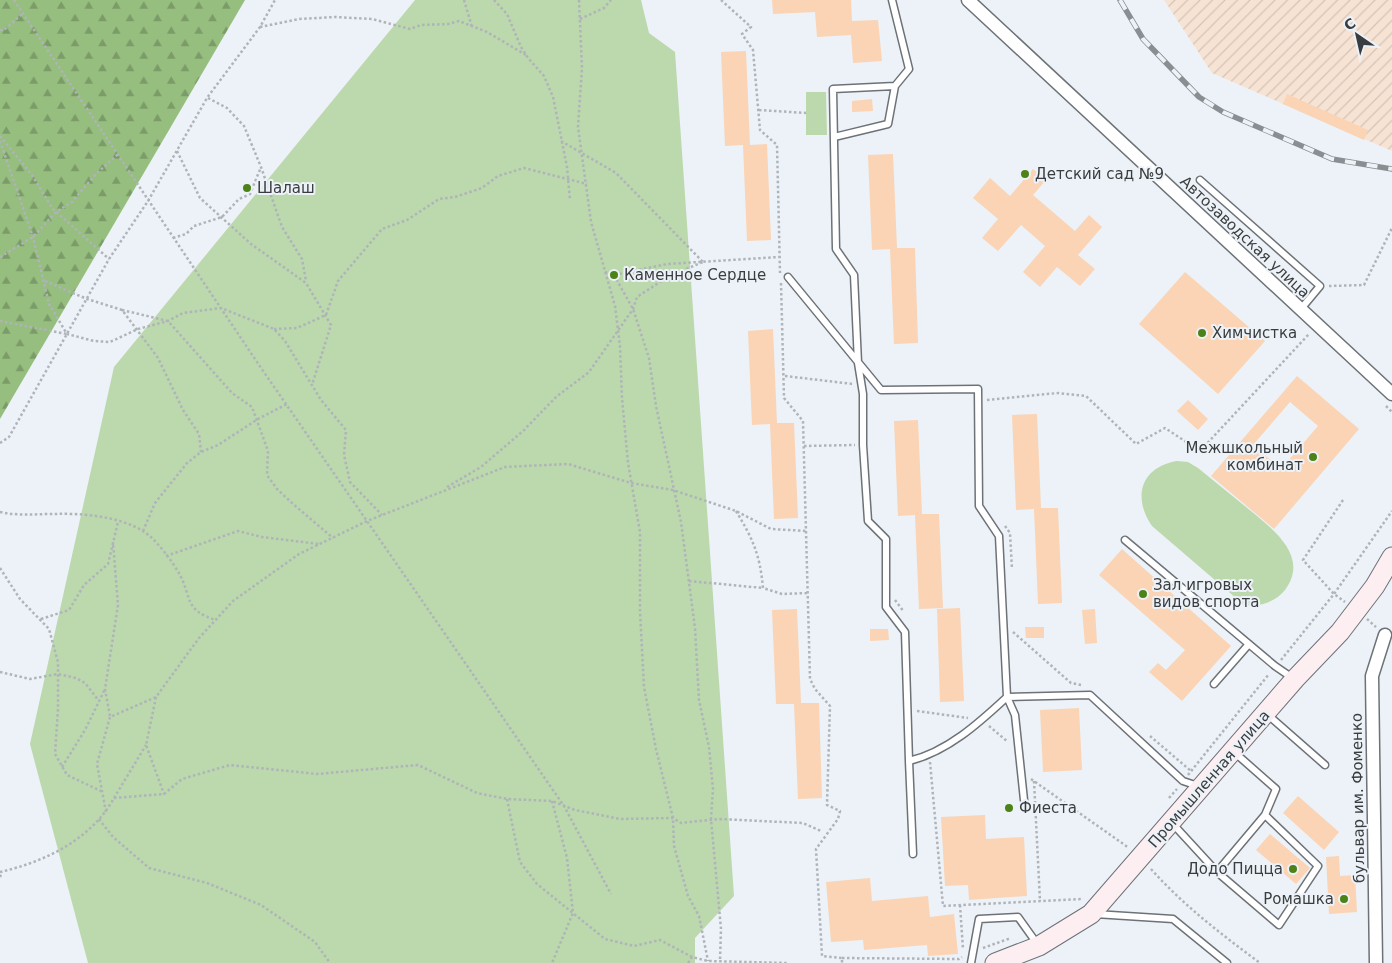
<svg xmlns="http://www.w3.org/2000/svg" width="1392" height="963" viewBox="0 0 1392 963" font-family="'DejaVu Sans',sans-serif">
<style>
.industrial{fill:url(#industrial-furrows)}
.forest{fill:url(#forest-firs)}
.park{fill:#bcd8ad}
.building{fill:#fad4b5;fill-rule:evenodd}
.lines{fill:none;stroke-linecap:round;stroke-linejoin:round}
.lane-casing{stroke:#6d7277;stroke-width:9}
.street-casing{stroke:#6d7277;stroke-width:15}
.secondary-casing{stroke:#6d7277;stroke-width:21}
.path{stroke:#afb4b8;stroke-width:2.5;stroke-dasharray:2.5 2.5;stroke-linecap:butt}
.lane{stroke:#fff;stroke-width:6}
.street{stroke:#fff;stroke-width:12}
.secondary{stroke:#fceef1;stroke-width:19}
.rail-casing{stroke:#8a8e92;stroke-width:5.5}
.rail{stroke:#ecf2f7;stroke-width:4;stroke-dasharray:11;stroke-linecap:butt}
.poi-dot{fill:#4d8218;stroke:#ecf2f7;stroke-width:2}
.labels{text-anchor:middle;dominant-baseline:central;stroke-width:4;stroke-linejoin:round;paint-order:stroke}
.poi-label{font-size:15px;fill:#3a3d3f;stroke:#ecf2f7;text-anchor:start}
.street-label{font-size:15px;fill:#3a3d3f;stroke:#ecf2f7}
</style>
<defs>
<pattern id="industrial-furrows" width="10" height="10" patternUnits="userSpaceOnUse" patternTransform="scale(1.25)"><rect width="10" height="10" fill="#f7e3d4"/><path d="M-1 1l2-2M0 10L10 0M9 11l2-2" fill="none" stroke="#d4c4b7"/></pattern>
<pattern id="forest-firs" width="22" height="20" patternUnits="userSpaceOnUse" patternTransform="scale(1.25)"><rect width="22" height="20" fill="#96be7e"/><path d="M5 1l3.5 6h-7zM16 11l3.5 6h-7z" fill="#7b9c69"/></pattern>
</defs>
<rect width="100%" height="100%" fill="#ecf2f7"/>
<path class="industrial" d="M1164,0H1392V151L1212,73Z"/>
<path class="forest" d="M0,0H245L0,419Z"/>
<path class="park" d="M415,0H641L649,33L675,52L734,896L695,938V963H88L30,744L114,367Z
M806,92H826L827,135H806Z
M1177,461L1188,462L1198,468C1214,481 1230,494 1246,507C1270,527 1311,555 1285,590C1275,602 1259,608 1244,605L1152,526C1132,497 1141,467 1177,461Z"/>
<path class="building" d="M772,0H851L852,21L878,20L882,61L853,63L851,35L817,37L815,12L773,14Z
M746,51L750,145L767,144L771,240L747,241L743,145L725,146L721,52Z
M1287,94L1368,130L1364,140L1283,104Z
M872,99L873,111L852,112V101Z
M893,154L897,248H915L918,343L894,344L890,249L872,250L868,155Z
M1033,169L1046,180L1033,195L1075,231L1089,215L1102,227L1078,255L1095,269L1080,286L1057,267L1040,287L1023,272L1045,246L1021,225L998,251L982,238L998,219L973,198L990,178L1010,196Z
M1185,272L1265,341L1218,394L1139,324Z
M773,329L777,423H794L798,518L774,519L770,424L752,425L748,331Z
M1297,376L1359,429L1274,529L1211,476ZM1290,402L1318,426L1281,469L1253,445Z
M1188,400L1208,419L1198,430L1177,411Z
M1037,414L1041,508H1058L1062,603L1038,604L1034,509L1016,510L1012,415Z
M918,420L922,514H939L943,608L919,609L915,515L898,516L894,421Z
M1122,549L1231,646L1182,701L1149,672L1158,663L1166,670L1185,650L1099,575Z
M960,608L964,701L940,702L937,609Z
M797,609L801,703H819L822,798L798,799L794,704H776L772,610Z
M1095,609L1097,643L1085,644L1082,610Z
M1025,627H1044V638H1026Z
M870,629H888L889,640L870,641Z
M1079,708L1082,770L1043,772L1040,710Z
M1298,796L1339,832L1324,850L1283,813Z
M985,815L986,839L1024,837L1027,896L969,900L968,885L945,886L941,817Z
M1270,834L1310,868L1296,884L1256,850Z
M1339,856L1340,876L1355,875L1357,912L1329,914L1326,857Z
M870,878L872,901L928,896L930,917L954,914L958,954L928,956L927,945L864,950L863,940L831,942L826,882Z"/>
<g class="lines">
<defs>
<path id="lane" d="M892,0L909,69L895,86L833,89L836,249L854,275L858,363L863,394V445L868,521L886,539V607L905,632L909,761C947,752 979,723 1007,697L1015,715L1024,800
M834,137L888,124L895,86
M1200,180L1320,286L1300,310
M788,277L881,390L978,389L979,506L999,536L1007,697L1090,695L1183,781L1198,786
M1125,540L1275,666L1294,679
M1214,684L1249,644
M1267,714L1325,765
M1234,752L1276,789L1265,815L1217,872L1279,925L1318,866L1265,815
M909,761L913,854
M1172,823L1217,872
M1095,914L1173,919L1227,963
M971,963L979,919L1018,917L1038,945"/>
<path id="street" d="M968,0L1392,394
M1376,963L1372,676L1385,635"/>
<path id="secondary" d="M995,963L1039,946L1091,914L1295,679L1340,632L1375,586L1392,557"/>
</defs>
<use href="#lane" class="lane-casing"/>
<use href="#street" class="street-casing"/>
<use href="#secondary" class="secondary-casing"/>
<path class="path" d="M14,0L259,365L564,806L611,894
M464,0L472,27
M494,0L507,14L521,47L528,58L544,76L553,97L567,167L570,200
M579,0L582,68L578,127L591,222L615,306L620,346L622,398L628,463L640,532V611L644,687L656,749L673,818L674,846L688,896L699,916L708,961
M721,0L751,27L742,34L753,50L760,130L777,145L780,273
M580,19L604,8L611,0
M260,27L299,19L335,17L372,19L410,29L421,25L448,24L459,21L487,32L526,55
M0,30H4L22,14
M208,98L227,108L244,126L261,167L282,227L302,259L306,281
M759,110L806,113
M0,136L32,175L52,208L109,259
M0,141L33,237L49,304L67,334L94,341L110,342L138,329L168,321L183,313L221,308L274,329L285,341L321,400L346,430L344,455L350,482L382,515
M561,141L616,173L703,262
M177,151L200,198L251,244L306,283L331,325L312,385
M173,238L186,234L194,226L222,217L239,199L250,194L261,167
M0,257L33,237L56,212L72,202L95,175L117,155
M605,272L614,275L667,264L779,257
M614,275L633,309L649,358L656,406L681,522L695,628L699,700L709,747L713,789L711,819L721,929L720,960
M45,281L87,299L122,310L158,358L183,410L199,434L201,452
M781,283L784,398L803,421L810,679L815,689L830,706L827,805L840,811L838,819L816,849L822,956L842,958V963
M1329,286L1364,285L1392,228
M122,310L168,321L232,393L252,407L268,451L267,475L277,489L293,504L333,538
M0,321L67,334
M274,329L297,328L326,315L338,281L382,229L407,220L439,199L455,197L482,188L498,176L524,168L587,184
M785,376L853,384
M987,400L1058,393L1086,396L1136,444L1165,428L1200,451L1309,334
M1386,406L1392,412
M0,443L9,437L109,259L148,201L207,98L260,27L275,0
M804,446L855,445
M447,487L481,467L523,431L557,396L589,372L633,309L637,297L669,276L703,262
M1343,500L1303,560L1334,594L1345,602
M736,511C753,539 760,555 763,588L782,594L808,593
M0,512C18,516 35,514 53,514C82,513 118,516 143,531C157,540 172,561 180,575C192,598 184,610 216,620
M1005,526L1010,533L1012,569
M143,531L155,503L187,463L201,452L218,445L258,419L287,404
M166,556L238,531L262,537L319,544
M0,568L20,599L49,629L58,662V709L55,754L67,775L103,792
M689,581L763,588
M895,600L904,612
M41,619L69,610L84,585L108,564L118,522
M1367,619L1376,627
M1013,632L1071,683L1081,685
M1281,660L1334,594L1392,511
M0,672L30,679L58,674L76,678L85,683L99,701
M156,697L146,745L164,794
M917,711L968,718
M110,716L105,689L118,605L113,542
M989,726L1008,742
M1150,736L1191,771
M930,762L943,906L1083,899
M62,767L85,730L105,689
M1188,775L1269,674
M1031,779L1129,848
M1034,781L1040,901
M114,798L146,745
M1169,798L1177,789
M507,799L520,862L537,884L605,939L634,946L660,940L692,957L708,961L788,963
M552,801L567,858L573,913L552,963
M106,812L97,764L110,717L156,697L199,638L233,601L299,554L367,521L505,467L568,464L631,483L673,490L736,511L771,529L807,531
M99,819L113,837L149,868L207,883L261,905L315,942L330,963
M1151,869C1183,905 1221,934 1260,963
M0,872C44,862 91,840 114,798L164,794L182,779L230,765L317,774L418,765L477,793L507,799L552,801L575,810L620,819L673,818L681,823L719,819L803,823L821,831
M0,877L2,872
M960,905L963,949
M983,948L1011,938
M842,958L959,959L962,957
M688,963L692,957"/>
<use href="#lane" class="lane"/>
<use href="#street" class="street"/>
<use href="#secondary" class="secondary"/>
<defs>
<path id="rail" d="M1120,0L1143,39L1199,97L1223,112L1332,159L1392,169"/>
</defs>
<use href="#rail" class="rail-casing"/>
<use href="#rail" class="rail"/>
</g>
<g class="poi-dot">
<circle cx="1025" cy="174" r="5"/>
<circle cx="247" cy="188" r="5"/>
<circle cx="614" cy="275" r="5"/>
<circle cx="1202" cy="333" r="5"/>
<circle cx="1313" cy="457" r="5"/>
<circle cx="1143" cy="594" r="5"/>
<circle cx="1009" cy="808" r="5"/>
<circle cx="1293" cy="869" r="5"/>
<circle cx="1344" cy="899" r="5"/>
</g>
<g class="labels">
<g class="poi-label">
<text x="1035" y="174">Детский сад №9</text>
<text x="257" y="188">Шалаш</text>
<text x="624" y="275">Каменное Сердце</text>
<text x="1212" y="333">Химчистка</text>
<text x="1303" y="448" text-anchor="end">Межшкольный<tspan x="1303" dy="17">комбинат</tspan></text>
<text x="1153" y="585">Зал игровых<tspan x="1153" dy="17">видов спорта</tspan></text>
<text x="1019" y="808">Фиеста</text>
<text x="1283" y="869" text-anchor="end">Додо Пицца</text>
<text x="1334" y="899" text-anchor="end">Ромашка</text>
</g>
<g class="street-label">
<text transform="translate(1245 237) rotate(43)">Автозаводская улица</text>
<text transform="translate(1209 779) rotate(-49)">Промышленная улица</text>
<text transform="translate(1358 798) rotate(-91)">бульвар им. Фоменко</text>
</g>
</g>
<g transform="translate(1357 35) rotate(326)" stroke="#ecf2f7" stroke-width="4" paint-order="stroke">
<path d="M0-4L9 19L0 12L-9 19Z" fill="#3a3d3f"/>
<text y="-8" font-size="14" font-weight="bold" text-anchor="middle" fill="#3a3d3f">С</text>
</g>
</svg>
